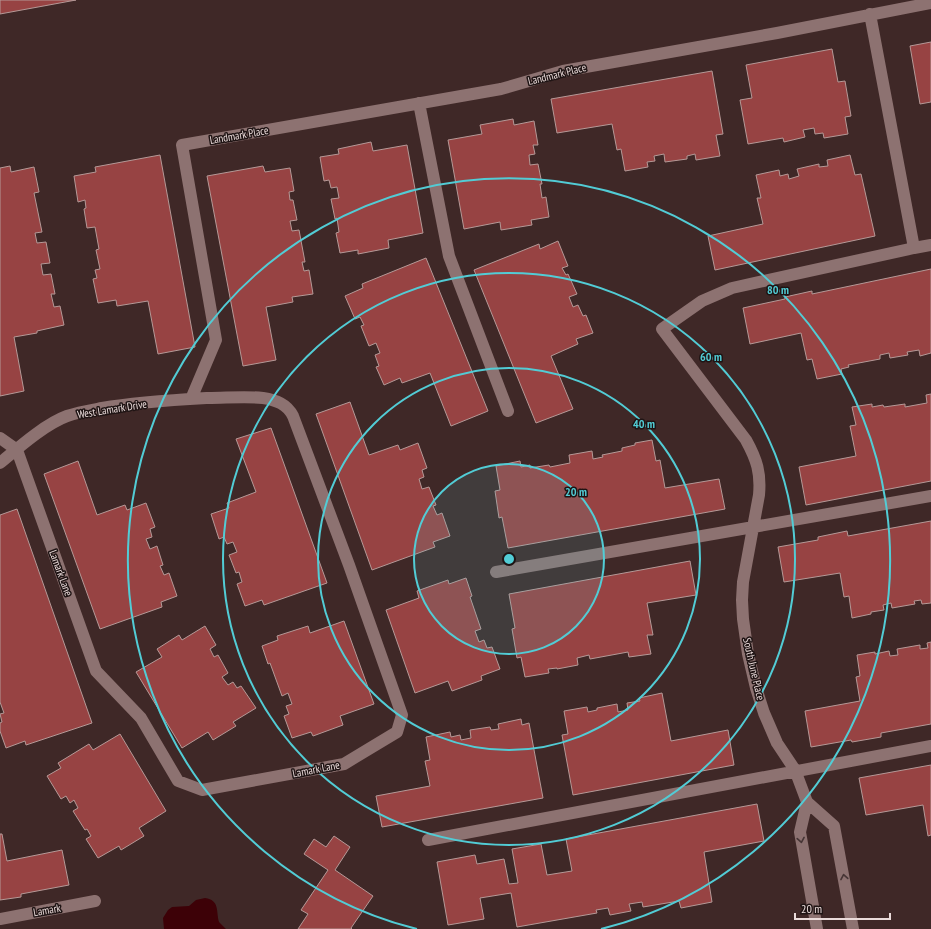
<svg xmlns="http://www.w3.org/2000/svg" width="931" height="929" viewBox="0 0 931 929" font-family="'PT Sans Narrow',sans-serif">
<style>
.water{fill:#3d0107}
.building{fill:#974343;stroke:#b59997}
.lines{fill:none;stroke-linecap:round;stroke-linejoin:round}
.minor{stroke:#8d7271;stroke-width:12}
.oneway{stroke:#463535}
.ring{fill:none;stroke:#52ccd5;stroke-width:2}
.labels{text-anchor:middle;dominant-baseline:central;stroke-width:3;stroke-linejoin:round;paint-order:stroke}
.street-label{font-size:11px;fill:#eadbda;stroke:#1f1414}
.centre{fill:#52ccd5;stroke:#1f1414;stroke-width:2}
.ring-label{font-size:12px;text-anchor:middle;font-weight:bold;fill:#52ccd5;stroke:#1f1414;stroke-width:3;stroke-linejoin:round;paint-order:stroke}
</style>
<rect width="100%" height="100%" fill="#3f2827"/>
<path class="water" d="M205,898C220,900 216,912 219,922L226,929H164L163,918L168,910L172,907L189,906L196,900Z"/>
<path class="building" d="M0,0H76L0,14Z
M931,42V102L920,104L910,46Z
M832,49L838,82L845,81L851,116L845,117L848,134L824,138L823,133L815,134L814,128L803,130L805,137L784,142L783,138L748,144L740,100L752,98L746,65Z
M712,71L723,134L716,135L720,156L696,160L695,154L687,156V159L665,162L664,154L654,156L655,161L647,162L648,167L625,171L621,149L617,150L612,124L557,133L551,99Z
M513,119L514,125L534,121L538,145H533L535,154L529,155L530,165L538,164L542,184H540L542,198L546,197L549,217L531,220L532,225L501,230L500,222L464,229L448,140L482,134L480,125Z
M371,142L373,151L407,145L423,233L388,240L389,248L358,254V250L340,253L336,233L339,232L337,218L335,219L331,199L339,198L337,187L331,188L329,180L324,181L320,157L339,154L338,149Z
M160,155L195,347L158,354L148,301L117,306L116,300L98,303L93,279L97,278L95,270L100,269L96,250L99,249L95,227L87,228L84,209L86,208L85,200L78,202L74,176L96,172L95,167Z
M850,155L855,175L861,174L875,236L715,270L708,236L763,224L757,198H761L756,175L779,170L780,176L788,174L789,179L799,176L797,169L819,164V167L828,166L827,160Z
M10,166L11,172L34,167L39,192L34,193L42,232L35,233L37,243L46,242L50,263L41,264L43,275L51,274L55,294H51L54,307L60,306L64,325L37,331V333L14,337L24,391L0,396V168Z
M263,166L265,172L290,168L294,191L289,192L290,200H293L297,220L290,221L292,231L299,230L305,262H302L304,271L309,270L313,294L292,297L293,302L266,307L276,360L243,366L207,176Z
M558,241L568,266L562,268L566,275L568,274L577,294L569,297L573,307L578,305L583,316L586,315L593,333L576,339L578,344L551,356L573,409L536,423L474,270L539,244L540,249Z
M426,258L488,411L451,426L430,373L402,383L400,378L384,385L376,367L379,366L375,355L380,353L376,343L369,346L361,326L364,325L360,317L355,319L345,296L363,288L362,284Z
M931,269V353L920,356L919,350L907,352L908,355L890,358L889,353L880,355V359L848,365L849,367L841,369L842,374L817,379L812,359L807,360L801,333L750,344L743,308L785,299V297L812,291V294Z
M931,394V481L806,505L799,467L856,456L850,426L856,425L852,407L872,404V407L883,405L884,407L905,404V407L927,403L926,395Z
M350,402L369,455L398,445L400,450L418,443L427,468L422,470L424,477L419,479L422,489L429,487L436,505L433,506L437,515L442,513L450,536L433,542L435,547L372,570L316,414Z
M271,428L327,583L264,605L262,600L245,606L237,584L242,582L239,572L236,573L229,555L237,552L233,542L227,544L224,537L219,539L211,514L229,508L227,503L256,492L236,439Z
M652,440L656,461L660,460L665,488L719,479L725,509L508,548L502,517L499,518L495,491L500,490L496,466L520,461L521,467L530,465V468L549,465L550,467L570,463L569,455L592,451L593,459L603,457L602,455L622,451V448L635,445V443Z
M78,461L97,515L125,505L127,510L146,503L155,527L150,529L152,537L146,539L150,549L157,546L163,565L160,566L164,575L169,573L177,596L161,602L162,607L100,629L44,474Z
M17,509L92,723L26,745L25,741L6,748L0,731V723L2,722L0,714L4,713L0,702V515Z
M931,521V603L922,604L921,600L914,601L915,604L892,608L891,603L883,605L884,610L871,612V614L852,618L849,596L844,597L840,573L784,582L778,547L818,540V537L847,531L848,536Z
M690,561L696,595L647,603L653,635H647L651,654L629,657L628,652L590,659L589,655L577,658L578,665L557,669V668L548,669L549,673L525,677L521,657L517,658L512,629L515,628L509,594Z
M466,578L472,596L470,597L481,629L475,631L479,642L484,640L487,648L492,647L500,669L481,676L482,680L452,691L448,681L415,693L386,610L419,598L417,591L448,580L449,584Z
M344,621L374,704L340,716L343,725L313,736L311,732L292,738L284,716L289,714L286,706L292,704L288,693L282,696L270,663L268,664L262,646L278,640L277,636L308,626L310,633Z
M205,626L216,645L210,649L214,657L218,655L228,673L222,677L228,685L233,682L237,688L241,686L256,708L233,722L236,726L213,740L208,732L182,748L136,672L162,657L157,649L179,635L182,640Z
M931,642V724L881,733V737L852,742L851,740L811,747L805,711L860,701L856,677L860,676L857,655L875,652V654L889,651L890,656L898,655L897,649L920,645V649L928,648L927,643Z
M662,693L671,741L728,730L734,765L573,795L562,735L568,734L564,711L587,707L588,712L597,710V708L617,704L618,712L628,710L627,703L640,701L639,698Z
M521,719L522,725L529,723L543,798L382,827L376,796L430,786L425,761L430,760L426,737L450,732L451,737L460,735L461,740L471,738L470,730L490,727L491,730L499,729L498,724Z
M120,734L166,811L139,828L144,836L121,850L119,846L98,858L86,839L91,836L87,829L85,830L73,811L78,808L74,800L70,803L66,796L61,799L47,776L61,768L58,763L89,744L93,750Z
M931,765V835L928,836L923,805L866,815L859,778Z
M757,804L764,841L704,852L712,902L681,908L679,901L643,907L642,902L629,904L631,911L610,915L608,908L596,910L597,913L517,927L511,893L480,898L484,919L448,925L437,862L475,855L477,864L504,859L509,884L518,883L512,849L541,844L547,875L572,871L566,839Z
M0,834H2L7,861L62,850L69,885L21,894V897L0,900Z
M334,836L350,847L335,870L373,896L351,928L352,929H298L308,914L301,910L328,870L304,854L314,839L326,847Z"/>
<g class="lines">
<path class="minor" d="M870,14L914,248
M419,103L449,256L508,411
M191,399L216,340L182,145L501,89L563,71L777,33L931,3
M0,438L17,450L96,671L141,718L178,781L202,790L344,764L397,732L402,715L349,565L293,416C287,404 276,400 263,398C245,396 226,398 208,398C173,400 137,402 102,408C91,410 78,412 67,416C45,424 18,448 0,463
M496,572L931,496
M807,802L800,832L817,929
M428,840L931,746
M0,919L95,901
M853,929L834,826L807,802L795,770L777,743L764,713L756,688L748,654L743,619L742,600L743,582L759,495C761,473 757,460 746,440L662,329L702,301L732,288L914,248L931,245"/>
</g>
<defs><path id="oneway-chevron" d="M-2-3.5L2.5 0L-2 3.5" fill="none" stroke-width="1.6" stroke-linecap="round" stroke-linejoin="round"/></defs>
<g class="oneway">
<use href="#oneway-chevron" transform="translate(801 840) rotate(80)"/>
<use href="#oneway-chevron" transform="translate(844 877) rotate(-100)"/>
</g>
<circle cx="509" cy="559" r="95" fill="#52ccd5" fill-opacity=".12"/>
<g class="ring">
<circle cx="509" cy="559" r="95"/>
<circle cx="509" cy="559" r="191"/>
<circle cx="509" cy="559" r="286"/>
<path d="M417 929A381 381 0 1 1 601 929"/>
</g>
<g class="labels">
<g class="street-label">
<text transform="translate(557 74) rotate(-14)">Landmark Place</text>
<text transform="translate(239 135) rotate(-10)">Landmark Place</text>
<text transform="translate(112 409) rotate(-9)">West Lamark Drive</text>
<text transform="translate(61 573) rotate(70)">Lamark Lane</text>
<text transform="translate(754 669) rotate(77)">South June Place</text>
<text transform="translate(316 769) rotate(-11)">Lamark Lane</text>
<text transform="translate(47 910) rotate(-10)">Lamark</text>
</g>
</g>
<circle cx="509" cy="559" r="6" class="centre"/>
<g class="ring-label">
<text x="778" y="294">80 m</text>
<text x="711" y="361">60 m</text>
<text x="644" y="428">40 m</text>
<text x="576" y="496">20 m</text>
</g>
<path d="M795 913v6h95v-6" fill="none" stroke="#eadbda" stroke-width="2"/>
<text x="801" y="913" font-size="12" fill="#eadbda" stroke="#1f1414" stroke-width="3" paint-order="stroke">20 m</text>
</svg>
